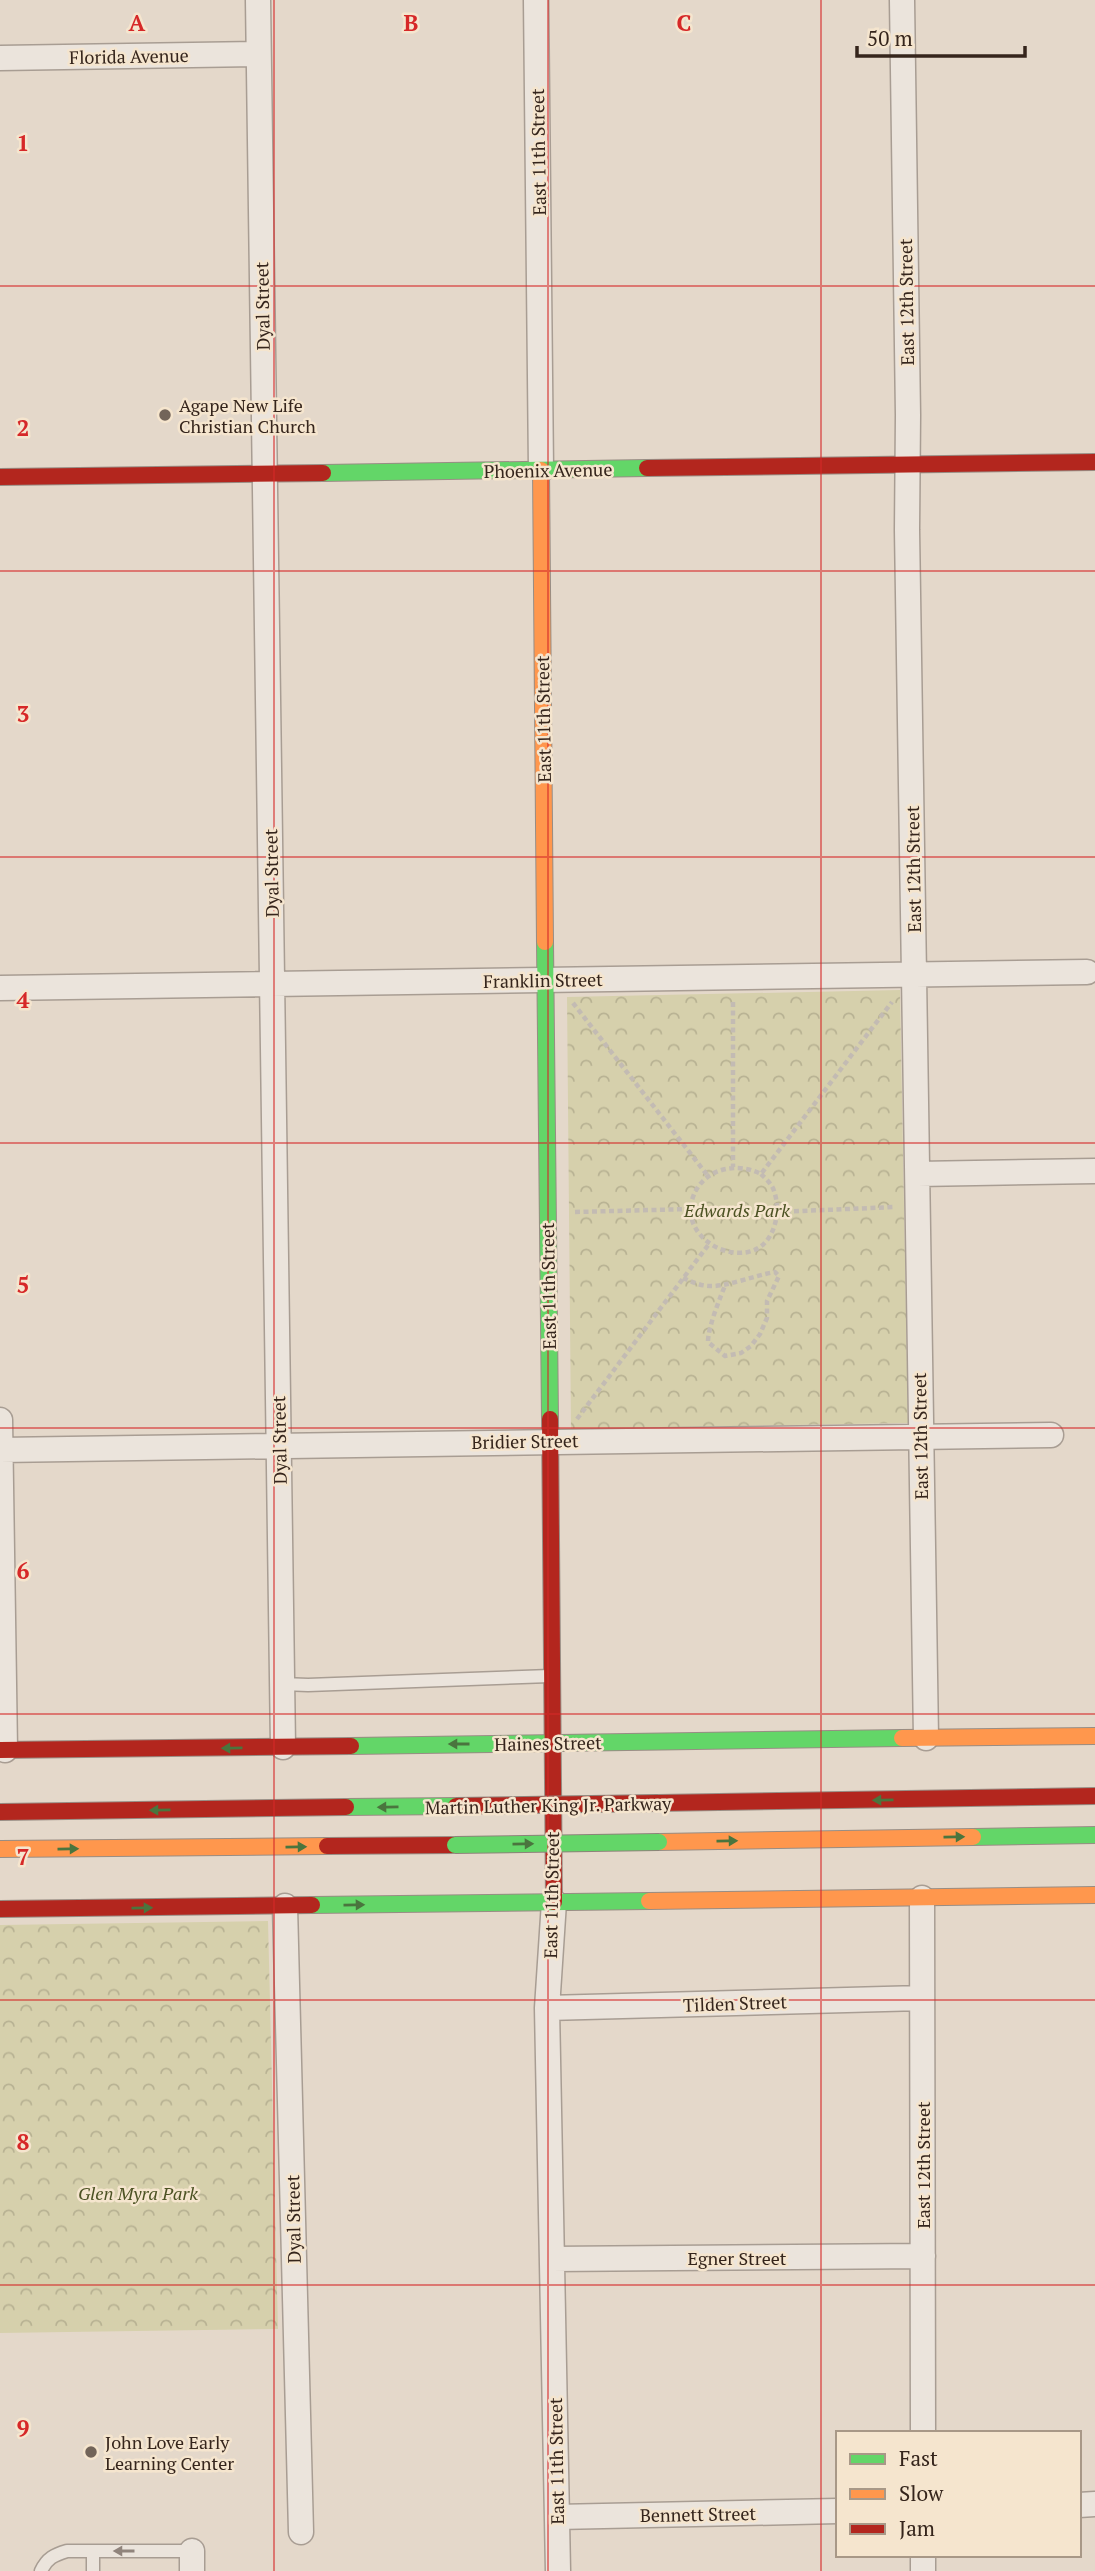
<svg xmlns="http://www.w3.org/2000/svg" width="1095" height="2571" viewBox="0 0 1095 2571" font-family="'PT Serif',serif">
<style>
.park{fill:url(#park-crowns)}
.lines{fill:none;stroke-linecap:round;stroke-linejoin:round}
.lane-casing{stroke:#a89d93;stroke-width:15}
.street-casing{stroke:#a89d93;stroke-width:27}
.fast-casing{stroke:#988d84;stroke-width:18}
.slow-casing{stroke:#988d84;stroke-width:18}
.jam-casing{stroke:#988d84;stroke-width:18}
.path{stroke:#c3bbb3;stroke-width:4.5;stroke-dasharray:5 3.5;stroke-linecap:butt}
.lane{stroke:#ebe4dc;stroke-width:12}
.street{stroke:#ebe4dc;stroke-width:24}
.fast{stroke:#63d668;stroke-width:16}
.slow{stroke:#ff974d;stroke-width:16}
.jam{stroke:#b3261e;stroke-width:16}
.fast-bridge-casing{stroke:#8d837a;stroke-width:18;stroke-linecap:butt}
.jam-bridge-casing{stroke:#8d837a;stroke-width:18;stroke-linecap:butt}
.fast-bridge{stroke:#63d668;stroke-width:16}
.jam-bridge{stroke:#b3261e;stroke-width:16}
.oneway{fill:#4a753e}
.oneway2{fill:#90847c}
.grid{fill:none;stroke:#d62828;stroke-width:2;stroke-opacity:0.55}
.poi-dot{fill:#726459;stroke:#f5e5ce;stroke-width:2.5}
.labels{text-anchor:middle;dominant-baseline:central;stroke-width:5;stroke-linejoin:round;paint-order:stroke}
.street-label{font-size:18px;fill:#35251c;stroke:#f5e5ce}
.poi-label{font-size:18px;fill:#35251c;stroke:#f5e5ce;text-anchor:start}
.park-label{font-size:18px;font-style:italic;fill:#4c5223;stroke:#f5e5ce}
.grid-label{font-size:23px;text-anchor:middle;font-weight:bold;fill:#d62828;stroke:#f5e5ce;stroke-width:5;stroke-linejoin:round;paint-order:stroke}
</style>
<defs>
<pattern id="park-crowns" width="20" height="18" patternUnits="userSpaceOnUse" patternTransform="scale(1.75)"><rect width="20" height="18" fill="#d6d0ac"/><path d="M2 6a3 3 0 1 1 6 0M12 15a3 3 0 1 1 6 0" fill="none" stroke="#b8b293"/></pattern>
</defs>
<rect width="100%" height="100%" fill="#e4d8ca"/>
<path class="park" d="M900,990L908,1423L571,1429L567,997Z
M268,1921L278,2329L0,2333V1925Z"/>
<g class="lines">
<defs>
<path id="lane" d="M282,1684L308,1685L550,1676
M41,2571C47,2558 54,2555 67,2551H192
M93,2571V2551"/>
<path id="street" d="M258,0L283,1747
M536,0L541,470
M902,0L908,415L907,530L926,1738
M0,58L258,54
M0,988L1087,972
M918,1174L1095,1171
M0,1420L5,1750
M0,1450L1051,1435
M922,1898L923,2433
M554,1902L547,2008L558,2571
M285,1906L301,2532
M547,2008L922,1998
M552,2259L923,2256
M1079,2505L1095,2504
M557,2517L838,2511
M192,2551V2571
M923,2555V2571"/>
<path id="fast" d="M323,473L647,468
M545,942L550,1419
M351,1746L902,1738
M346,1807L456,1806
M973,1837L1095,1835
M312,1905L649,1901"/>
<path id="slow" d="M541,470L545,942
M902,1738L1095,1736
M659,1842L973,1837
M0,1849L327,1846
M649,1901L1095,1895"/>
<path id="jam" d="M647,468L1095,462
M0,477L323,473
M550,1419L554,1902
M0,1750L351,1746
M658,1803L1095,1796
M0,1812L346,1807
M327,1846L455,1845
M0,1909L312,1905"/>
</defs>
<use href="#lane" class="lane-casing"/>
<use href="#street" class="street-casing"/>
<use href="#fast" class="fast-casing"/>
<use href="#slow" class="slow-casing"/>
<use href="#jam" class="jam-casing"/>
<path class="path" d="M733,1002V1167
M573,1003L708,1176
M761,1174C766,1179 772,1184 774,1191C782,1213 774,1247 748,1252C719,1258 683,1232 692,1200C701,1169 735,1161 761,1174L892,1002
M575,1212L691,1209
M777,1212L895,1207
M683,1278C692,1282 701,1286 710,1286C726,1287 756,1275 775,1272L779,1276L767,1301V1318L760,1334L751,1346L741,1353L725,1356L708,1342C708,1327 720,1298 726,1283
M577,1419L709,1244"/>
<use href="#lane" class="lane"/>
<use href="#street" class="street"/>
<use href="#fast" class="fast"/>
<use href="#slow" class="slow"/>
<use href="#jam" class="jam"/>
<defs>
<path id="fast-bridge" d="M455,1845L659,1842"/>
<path id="jam-bridge" d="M456,1806L658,1803"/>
</defs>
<use href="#fast-bridge" class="fast-bridge-casing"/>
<use href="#jam-bridge" class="jam-bridge-casing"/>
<use href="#fast-bridge" class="fast-bridge"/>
<use href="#jam-bridge" class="jam-bridge"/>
</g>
<defs><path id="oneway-solid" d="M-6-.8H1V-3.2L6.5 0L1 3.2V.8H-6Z" transform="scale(1.75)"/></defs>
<g class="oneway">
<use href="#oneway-solid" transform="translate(459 1744) rotate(180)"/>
<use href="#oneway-solid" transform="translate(232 1748) rotate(179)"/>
<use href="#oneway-solid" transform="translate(883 1800) rotate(179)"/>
<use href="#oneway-solid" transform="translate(388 1807) rotate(179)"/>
<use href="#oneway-solid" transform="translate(160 1810) rotate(179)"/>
<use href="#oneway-solid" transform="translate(954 1837) rotate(-1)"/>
<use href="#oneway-solid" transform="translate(727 1841) rotate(-1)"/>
<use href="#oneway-solid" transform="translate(523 1844) rotate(-1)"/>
<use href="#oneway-solid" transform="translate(296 1847) rotate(-1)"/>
<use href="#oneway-solid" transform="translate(68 1849) rotate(-1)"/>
<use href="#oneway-solid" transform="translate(354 1905) rotate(-1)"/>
<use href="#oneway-solid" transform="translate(142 1908) rotate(-1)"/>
</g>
<use class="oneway2" href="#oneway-solid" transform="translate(124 2551) rotate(180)"/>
<path class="grid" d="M274,0V2571M548,0V2571M821,0V2571M0,286H1095M0,571H1095M0,857H1095M0,1143H1095M0,1428H1095M0,1714H1095M0,2000H1095M0,2285H1095"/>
<g class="poi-dot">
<circle cx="165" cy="415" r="7"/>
<circle cx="91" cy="2452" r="7"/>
</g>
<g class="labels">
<g class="street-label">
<text transform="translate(129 56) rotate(-1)">Florida Avenue</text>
<text transform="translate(538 152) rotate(-91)">East 11th Street</text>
<text transform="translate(906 302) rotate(-91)">East 12th Street</text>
<text transform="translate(262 306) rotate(-91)">Dyal Street</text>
<text transform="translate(548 470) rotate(-1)">Phoenix Avenue</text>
<text transform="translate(543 719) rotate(-91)">East 11th Street</text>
<text transform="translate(913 869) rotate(-91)">East 12th Street</text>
<text transform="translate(271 873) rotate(-91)">Dyal Street</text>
<text transform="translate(543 980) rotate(-1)">Franklin Street</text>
<text transform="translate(548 1286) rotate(-91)">East 11th Street</text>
<text transform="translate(920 1436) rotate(-91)">East 12th Street</text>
<text transform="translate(279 1440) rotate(-91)">Dyal Street</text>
<text transform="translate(525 1441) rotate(-1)">Bridier Street</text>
<text transform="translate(548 1743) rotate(-1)">Haines Street</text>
<text transform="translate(548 1805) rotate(-1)">Martin Luther King Jr. Parkway</text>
<text transform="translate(551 1895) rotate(-89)">East 11th Street</text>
<text transform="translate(735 2003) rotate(-2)">Tilden Street</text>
<text transform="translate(923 2165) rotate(-90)">East 12th Street</text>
<text transform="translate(293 2219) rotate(-91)">Dyal Street</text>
<text x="737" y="2258">Egner Street</text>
<text transform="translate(556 2461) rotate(-91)">East 11th Street</text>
<text transform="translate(698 2514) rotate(-1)">Bennett Street</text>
</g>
<g class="poi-label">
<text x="179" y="405">Agape New Life<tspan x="179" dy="21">Christian Church</tspan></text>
<text x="105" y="2442">John Love Early<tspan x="105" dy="21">Learning Center</tspan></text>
</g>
<g class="park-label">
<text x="737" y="1210">Edwards Park</text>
<text x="138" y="2193">Glen Myra Park</text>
</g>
</g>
<g class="grid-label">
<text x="137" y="31">A</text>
<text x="411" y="31">B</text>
<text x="684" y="31">C</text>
<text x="23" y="151">1</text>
<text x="23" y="436">2</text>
<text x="23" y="722">3</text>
<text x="23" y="1008">4</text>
<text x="23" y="1293">5</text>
<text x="23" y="1579">6</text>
<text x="23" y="1865">7</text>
<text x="23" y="2150">8</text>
<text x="23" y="2436">9</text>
</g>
<rect x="836" y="2431" width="245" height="126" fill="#f5e5ce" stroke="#a89887" stroke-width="2"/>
<rect x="850" y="2454" width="35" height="10" fill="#63d668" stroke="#a89887" stroke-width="2"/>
<text x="899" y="2466" font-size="21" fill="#35251c">Fast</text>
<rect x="850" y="2489" width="35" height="10" fill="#ff974d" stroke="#a89887" stroke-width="2"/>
<text x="899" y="2501" font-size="21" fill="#35251c">Slow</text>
<rect x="850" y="2524" width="35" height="10" fill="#b3261e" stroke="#a89887" stroke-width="2"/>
<text x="899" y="2536" font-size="21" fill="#35251c">Jam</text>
<path d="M857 46v10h168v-10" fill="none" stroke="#35251c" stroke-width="3.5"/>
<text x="867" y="46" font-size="21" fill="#35251c" stroke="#f5e5ce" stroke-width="5" paint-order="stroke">50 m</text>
</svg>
